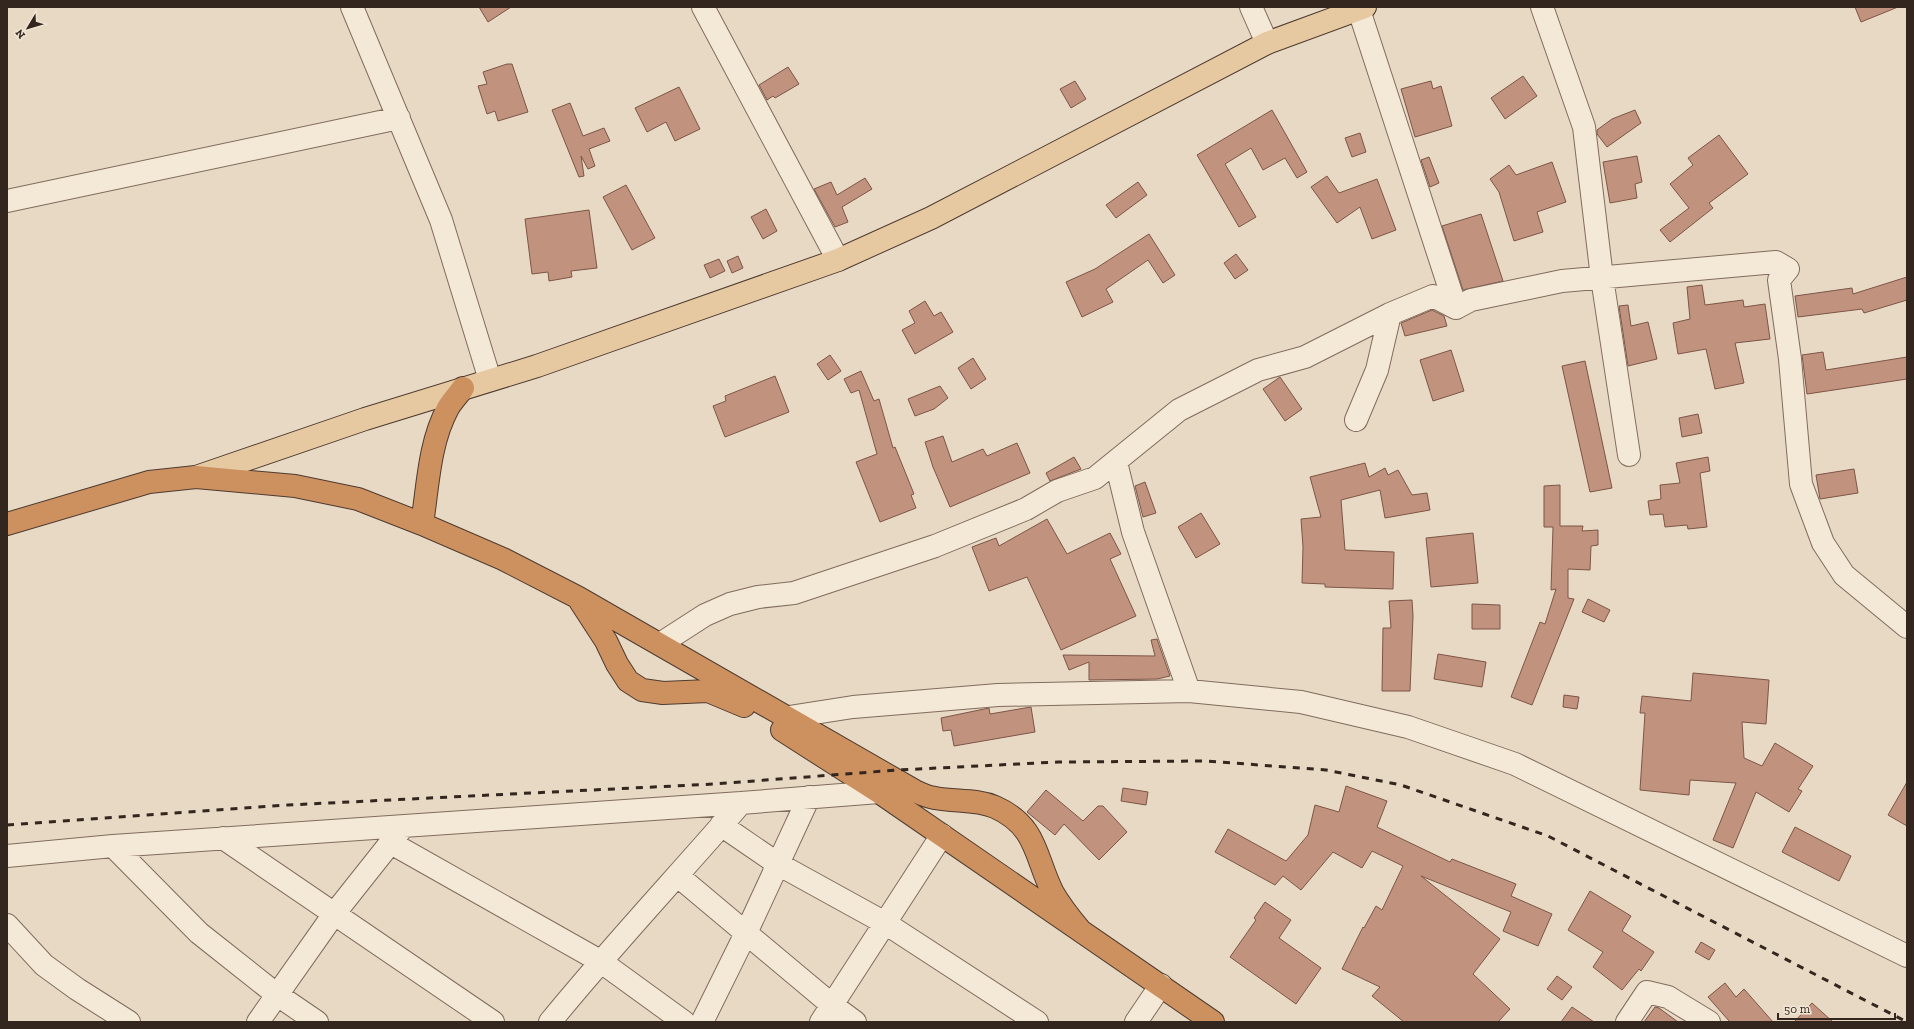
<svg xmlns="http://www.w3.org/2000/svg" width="1914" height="1029" viewBox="0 0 1914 1029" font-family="'Zilla Slab',serif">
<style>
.building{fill:#c1937f;stroke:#7c5546}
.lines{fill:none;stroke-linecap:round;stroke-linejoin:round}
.minor-casing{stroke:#806c5d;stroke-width:24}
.major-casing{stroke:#4e3b31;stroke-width:24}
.highway-casing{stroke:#4e3b31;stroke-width:24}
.minor{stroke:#f4e8d6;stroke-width:22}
.major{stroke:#e7c9a1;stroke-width:22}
.highway{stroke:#cd905f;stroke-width:22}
.rail{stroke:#32261f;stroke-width:3;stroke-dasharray:7 7;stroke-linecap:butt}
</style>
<rect width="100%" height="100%" fill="#e8d9c4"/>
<path class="building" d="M479,7H511L488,22Z
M1855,7H1898L1861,22Z
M507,64H512L528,112L498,121L495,111L487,114L478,86L487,84L483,72Z
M788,67L799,84L775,98L773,96L767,100L759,85Z
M1523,76L1537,96L1505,119L1491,98Z
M1075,81L1086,99L1071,108L1060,89Z
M1431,81L1433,89L1441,86L1452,126L1415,137L1401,89Z
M679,87L700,129L675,141L666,122L647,132L635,108Z
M570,103L583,136L604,128L610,141L589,149L595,166L588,169L581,156L584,176L579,177L552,110Z
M1272,110L1307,172L1297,178L1285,158L1263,170L1251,148L1225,164L1256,217L1239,227L1197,155Z
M1635,110L1641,123L1607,147L1597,134V130L1612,119Z
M1360,133L1366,152L1352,157L1345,138Z
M1719,135L1748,174L1709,203L1713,208L1670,242L1660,230L1689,208L1670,184L1693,165L1688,158Z
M1637,156L1642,182L1635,184L1637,198L1610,203L1603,162Z
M1429,157L1439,183L1430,187L1421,160Z
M1552,162L1566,202L1537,212L1543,232L1514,241L1499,192L1490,179L1509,165L1516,175Z
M1327,176L1339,193L1377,179L1396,230L1372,239L1360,207L1337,223L1311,187Z
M865,178L872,189L842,207L848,222L835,227L814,189L831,182L837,195Z
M1138,182L1147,195L1116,218L1106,205Z
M626,185L655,238L632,250L603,197Z
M766,209L777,231L763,239L751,217Z
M589,210L597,268L571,271L572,277L549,281L548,272L532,274L525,219Z
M1481,214L1503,281L1463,290L1442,226Z
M1149,234L1175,275L1163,283L1148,260L1106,289L1113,302L1082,317L1066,282L1095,269Z
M1236,254L1248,270L1235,279L1224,263Z
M738,256L743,268L732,273L727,261Z
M719,259L725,271L710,278L704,265Z
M1907,277V300L1864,313L1862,309L1798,317L1795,296L1852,288L1853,294Z
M1702,285L1705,305L1743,300L1744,307L1765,304L1770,339L1735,343L1744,383L1715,389L1706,349L1678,354L1673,323L1690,319L1687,287Z
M925,301L934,316L941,312L953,332L915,354L902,330L915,323L909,311Z
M1628,305L1631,326L1648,322L1657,359L1628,366L1619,306Z
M1432,310L1444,316L1447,326L1405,336L1401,323Z
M1451,350L1464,391L1433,401L1420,360Z
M1823,352L1826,370L1907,357V379L1807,394L1802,355Z
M830,355L841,371L828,380L817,364Z
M973,358L986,379L971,389L958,368Z
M1585,361L1612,488L1590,492L1562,366Z
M861,371L874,401L879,399L893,448L895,447L914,494L911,495L916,508L880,522L856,462L877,454L859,390L851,393L844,379Z
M775,376L789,412L725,437L713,406L726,401L725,396Z
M1280,377L1302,409L1285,421L1263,389Z
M940,386L948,398L934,409L915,416L908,399Z
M1698,414L1702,433L1682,437L1679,418Z
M943,436L952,462L983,449L987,456L1017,443L1030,473L950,507L933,467L925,442Z
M1074,457L1081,469L1050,481L1046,473Z
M1708,457L1710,471L1700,473L1707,527L1688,529L1687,525L1665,527L1663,514L1650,515L1648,501L1661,499L1660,485L1680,483L1676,463Z
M1365,463L1369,477L1385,468L1388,475L1398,470L1412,495L1427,493L1430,510L1385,518L1380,490L1341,500L1345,550L1394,552L1393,589L1325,587V584L1302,583L1303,547L1301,519L1321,517L1310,477Z
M1854,469L1858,493L1820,499L1816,475Z
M1145,482L1156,513L1143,517L1135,486Z
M1560,485V526H1583L1582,531L1598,530V545L1591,546L1590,570L1568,569V598L1574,599L1532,705L1511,697L1540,622L1545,624L1556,589L1551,590L1553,527H1544V486Z
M1201,513L1220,544L1196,558L1178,527Z
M1047,519L1067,554L1110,533L1121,554L1110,559L1136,616L1061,650L1027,577L989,591L972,547L996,538L999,546Z
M1473,533L1478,583L1431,587L1426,538Z
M1588,599L1610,610L1604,622L1582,612Z
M1412,600L1413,616L1410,691H1382L1383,628H1391L1389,601Z
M1472,604L1500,605V629H1472Z
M1157,639L1170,676L1157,679L1089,680V662L1069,670L1063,655L1155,656L1151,640Z
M1438,654L1486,662L1482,687L1434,679Z
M1693,673L1769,680L1766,724L1742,722L1744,758L1762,766L1775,743L1813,766L1798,789L1802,791L1789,812L1756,792L1733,848L1713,840L1736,783L1690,780L1689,795L1640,790L1645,713H1640L1642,696L1691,701Z
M1564,695L1579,697L1577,709L1563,707Z
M1031,707L1035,732L954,746L951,730L943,731L941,718L989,708L990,714Z
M1907,782V826L1888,815Z
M1346,786L1387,801L1377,827L1450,862L1452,859L1516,884L1511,896L1552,914L1538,946L1503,931L1511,912L1421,876L1500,939L1473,974L1510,1009L1498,1022H1404L1372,996L1380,987L1342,969L1363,927L1364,928L1376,906L1382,910L1403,866L1372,851L1362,868L1333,852L1301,890L1283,876L1275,885L1215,852L1228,829L1286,861L1308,835L1315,805L1339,812Z
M1123,788L1148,792L1146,805L1121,801Z
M1046,790L1083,821L1098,806H1103L1127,832L1099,860L1064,824L1055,835L1027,812Z
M1795,827L1851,856L1839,881L1782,852Z
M1590,891L1631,916L1622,931L1654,952L1641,971L1639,969L1622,990L1593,967L1603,952L1568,930Z
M1265,902L1291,920L1279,938L1321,968L1296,1004L1230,957L1256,920L1254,918Z
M1701,942L1715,950L1709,960L1695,952Z
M1557,976L1572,987L1562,1000L1547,989Z
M1725,983L1736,997L1744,989L1773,1022H1730L1708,997Z
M1812,1003L1833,1022H1794Z
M1572,1007L1594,1022H1561Z
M1655,1007L1659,1008L1678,1022H1644Z"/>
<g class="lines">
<defs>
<path id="minor" d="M352,7L441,220L490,380
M703,7L838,260
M1251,7L1267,43
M1542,7L1584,127L1602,278L1629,455
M1359,10L1456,308
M7,201L399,118
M1356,420L1377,370L1390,314L1433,296L1456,308L1471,300L1562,281L1776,262L1788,269L1779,280L1790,359L1801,484L1823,543L1844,575L1907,627
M1116,462L1133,532L1189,691
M660,644L705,615L730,604L758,597L794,593L935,546L1026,509L1057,491L1095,478L1179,410L1258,370L1305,357L1390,314
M789,717L853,707L998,695L1189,691L1301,702L1408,727L1515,764L1907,956
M721,825L778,864L885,923L1037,1022
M223,838L493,1022
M391,843L600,961L684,1022
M113,846L199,933L276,994L317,1022
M7,856L113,846L741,803
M678,876L832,1005L855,1022
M7,925L44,965L77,989L129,1022
M258,1022L334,914L399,832
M550,1022C611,947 678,876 741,803L879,792
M702,1022L746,933L809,797
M821,1022L942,835
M1136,1022L1161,985
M1627,1022L1647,992L1668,997L1709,1022"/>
<path id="major" d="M196,477L365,419L537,366L838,260L931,218L1267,43L1365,7"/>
<path id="highway" d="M7,524L149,482L196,477L295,486L358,499L422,524L503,559L577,597L915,791C921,794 928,797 935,798C955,802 976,799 995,807C1038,826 1035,858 1053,893C1061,907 1070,918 1080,930
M422,524C428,486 429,443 448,408C452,401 458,395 463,388
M580,601L606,641L617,664L628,681L642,690L663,693L708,691L744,706
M782,730L879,792L1213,1022"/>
</defs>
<use href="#minor" class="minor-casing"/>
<use href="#major" class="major-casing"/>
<use href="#highway" class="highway-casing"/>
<use href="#minor" class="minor"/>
<use href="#major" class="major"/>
<use href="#highway" class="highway"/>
<path class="rail" d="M7,825L288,805L714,784L898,770L1058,762L1206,761L1326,770L1401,785L1548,836L1907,1022"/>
</g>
<rect width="1914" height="1029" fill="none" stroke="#32261f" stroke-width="16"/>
<g transform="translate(28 28) rotate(232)" stroke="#f0e4d3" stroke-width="3" paint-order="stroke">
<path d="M0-3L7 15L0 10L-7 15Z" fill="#32261f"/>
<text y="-6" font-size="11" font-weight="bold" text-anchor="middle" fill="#32261f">N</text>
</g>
<path d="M1778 1013v6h117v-6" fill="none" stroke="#32261f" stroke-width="2"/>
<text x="1784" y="1013" font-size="12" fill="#32261f" stroke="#f0e4d3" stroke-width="3" paint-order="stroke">50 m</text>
</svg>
